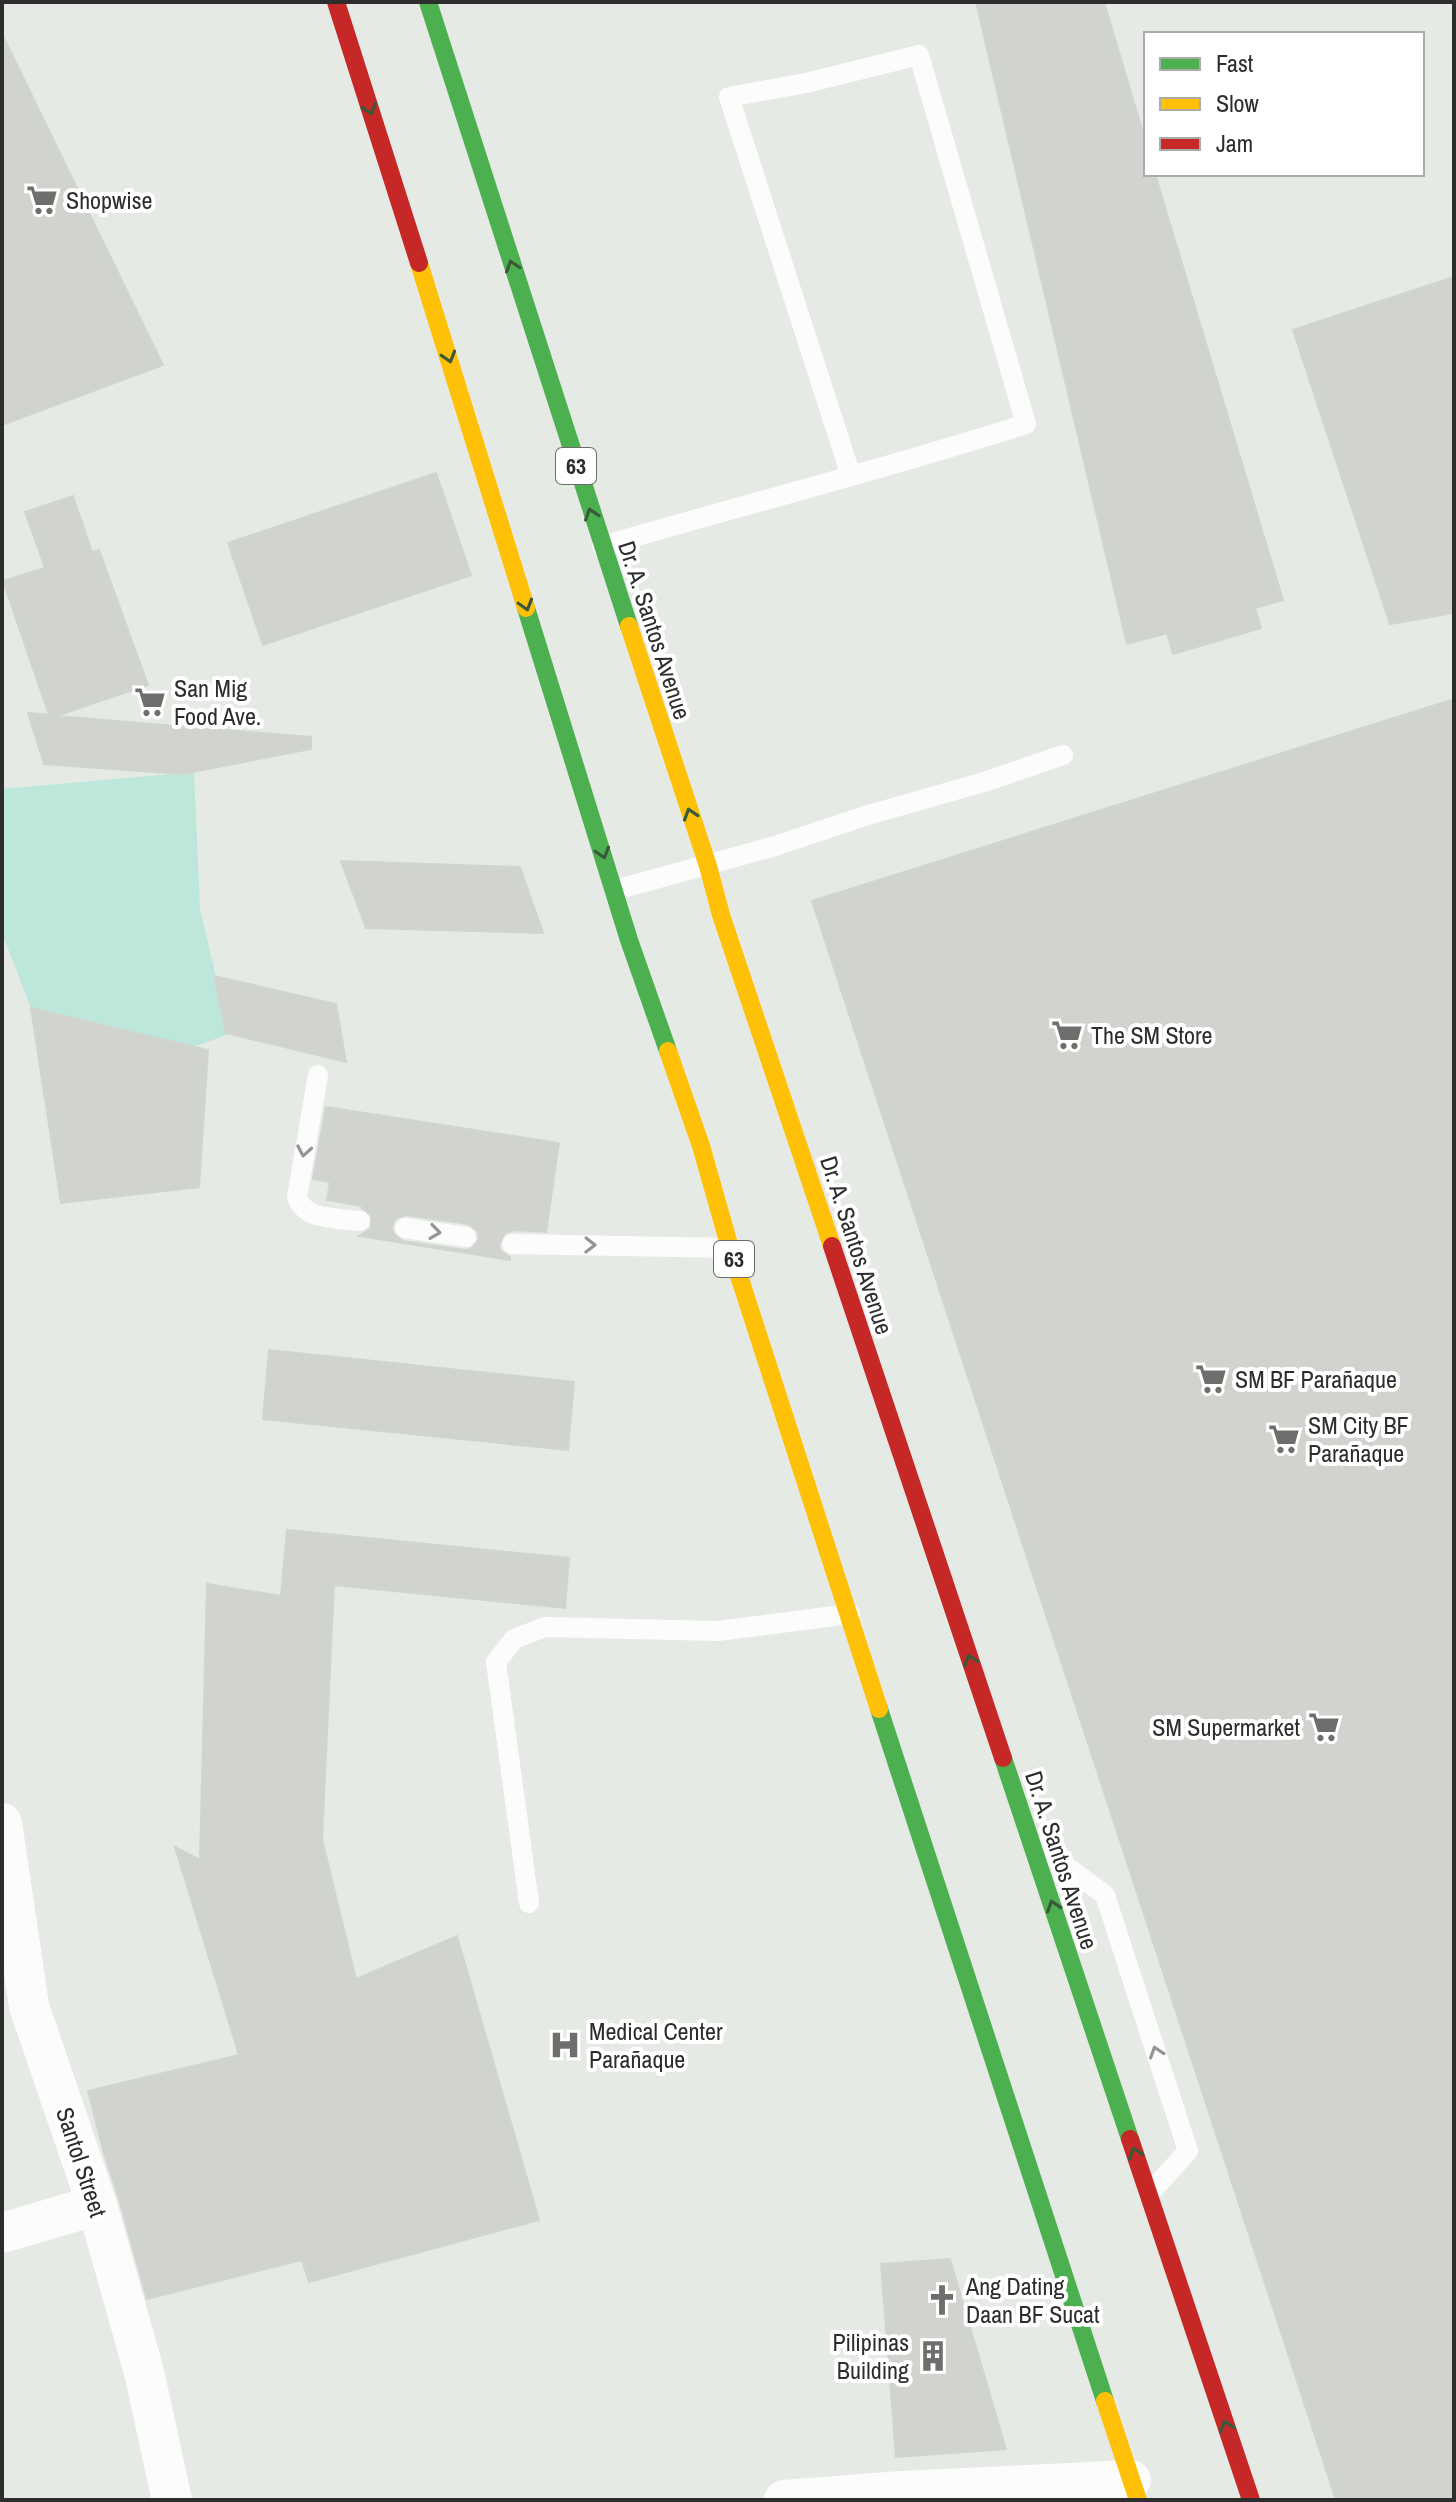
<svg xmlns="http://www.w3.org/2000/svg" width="1456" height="2502" viewBox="0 0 1456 2502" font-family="'Archivo Narrow',sans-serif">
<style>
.green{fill:#bee7db}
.building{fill:#d0d3ce;stroke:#d1d5d0;stroke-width:2;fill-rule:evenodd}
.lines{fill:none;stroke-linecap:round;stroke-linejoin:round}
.lane{stroke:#fbfcfb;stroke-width:20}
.street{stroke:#fbfcfb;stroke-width:40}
.fast{stroke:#4caf50;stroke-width:18}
.slow{stroke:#ffc107;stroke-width:18}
.jam{stroke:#c62828;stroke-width:18}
.oneway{stroke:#385a39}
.oneway2{stroke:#949494}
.labels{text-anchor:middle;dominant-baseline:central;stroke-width:8;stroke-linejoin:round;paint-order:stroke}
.shield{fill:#fff;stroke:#6c6c6c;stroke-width:2}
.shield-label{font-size:22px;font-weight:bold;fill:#2d2d2d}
.poi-label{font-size:24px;fill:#2d2d2d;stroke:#fff;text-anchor:start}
.street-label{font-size:24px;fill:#2d2d2d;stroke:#fff}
</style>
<rect width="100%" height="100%" fill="#e6eae4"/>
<path class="green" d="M194,772L200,908L229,1034L194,1047L31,1008L2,933V789Z"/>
<path class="building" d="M976,2H1104L1146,143V174H1155L1283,600L1255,608L1261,628L1173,654L1167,633L1127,644Z
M2,34L163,365L2,425Z
M1454,277V613L1390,624L1293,330Z
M436,473L471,575L263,645L228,543Z
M73,496L92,552L99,550L148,685L56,716L311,737V749L182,774L44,764L28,713L49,715L3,581L45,568L25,512Z
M1454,699V2500H1336L812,901Z
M341,861L520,867L543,933L366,928Z
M214,976L336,1004L346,1062L226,1033Z
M31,1008L208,1050L199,1187L61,1203Z
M326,1107L559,1143L546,1232L514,1230L505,1233L499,1245L501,1251L510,1257V1260L359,1236L371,1228V1215L362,1208V1206L327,1200L330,1182L313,1179ZM406,1215L469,1224L478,1232L479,1240L471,1249L465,1250L402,1241L393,1233L392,1227L395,1219Z
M269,1350L574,1382L568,1450L263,1419Z
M287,1530L569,1558L565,1608L334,1585L322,1839L356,1979L457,1936L539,2220L309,2282L302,2260L147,2299L119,2199L104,2153L88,2091L239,2055L175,1847L200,1860L207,1584L281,1596Z
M950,2259L1006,2449L896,2457L881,2264Z"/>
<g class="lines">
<path class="lane" d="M602,546C743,505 886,469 1026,424L919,55L806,83L729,97L851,476
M615,890L772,847L868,815L984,782L1063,755
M318,1075L297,1197C305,1221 338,1218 360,1221
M405,1228L466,1237
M512,1244L730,1248
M1040,1847L1105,1895L1188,2151L1149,2194
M529,1903L496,1662L514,1639L545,1627L718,1631L850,1614"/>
<path class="street" d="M2,1823L29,2006L97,2205L144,2372L172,2500
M2,2233L97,2205
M784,2500L901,2491L1131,2480"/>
<path class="fast" d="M428,2L629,626
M526,608L629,940L668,1051
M879,1709L1105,2401
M1003,1758L1130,2139"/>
<path class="slow" d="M419,263L526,608
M629,626L708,866L721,915L832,1246
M668,1051L701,1146L730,1248L879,1709
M1105,2401L1138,2500"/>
<path class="jam" d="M336,2L419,263
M832,1246L1003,1758
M1130,2139L1251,2500"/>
</g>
<defs><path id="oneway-chevron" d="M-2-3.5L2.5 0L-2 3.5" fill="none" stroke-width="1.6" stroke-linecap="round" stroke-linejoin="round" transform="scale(2)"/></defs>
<g class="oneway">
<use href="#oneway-chevron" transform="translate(370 109) rotate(72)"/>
<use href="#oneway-chevron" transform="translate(512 266) rotate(-108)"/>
<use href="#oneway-chevron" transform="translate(449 357) rotate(73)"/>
<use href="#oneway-chevron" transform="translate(591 514) rotate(-108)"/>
<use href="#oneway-chevron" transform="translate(526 605) rotate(73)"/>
<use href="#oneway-chevron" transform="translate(690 814) rotate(-108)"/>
<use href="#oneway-chevron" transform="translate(603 853) rotate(73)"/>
<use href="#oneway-chevron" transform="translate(970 1660) rotate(-109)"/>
<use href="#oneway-chevron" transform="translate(1053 1906) rotate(-108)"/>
<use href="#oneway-chevron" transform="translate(1135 2153) rotate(-108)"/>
<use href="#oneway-chevron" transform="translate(1226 2426) rotate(-108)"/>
</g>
<g class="oneway2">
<use href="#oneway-chevron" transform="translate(304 1151) rotate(100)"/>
<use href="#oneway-chevron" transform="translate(435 1232) rotate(8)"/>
<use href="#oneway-chevron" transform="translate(590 1245) rotate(1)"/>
<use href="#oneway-chevron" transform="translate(1156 2052) rotate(-108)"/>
</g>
<defs>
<symbol id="supermarket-bare" viewBox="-9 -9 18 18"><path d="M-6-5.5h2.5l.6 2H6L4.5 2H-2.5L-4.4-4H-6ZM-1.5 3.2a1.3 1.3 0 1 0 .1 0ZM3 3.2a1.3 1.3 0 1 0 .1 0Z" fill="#6e6f6d" stroke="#fff" stroke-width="2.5" paint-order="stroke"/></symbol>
<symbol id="hospital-bare" viewBox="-9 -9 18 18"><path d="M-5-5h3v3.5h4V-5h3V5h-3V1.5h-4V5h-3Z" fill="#6e6f6d" stroke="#fff" stroke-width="2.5" paint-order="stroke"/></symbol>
<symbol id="church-bare" viewBox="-9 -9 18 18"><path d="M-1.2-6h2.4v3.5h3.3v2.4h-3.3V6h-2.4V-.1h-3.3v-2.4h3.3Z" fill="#6e6f6d" stroke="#fff" stroke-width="2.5" paint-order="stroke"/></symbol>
<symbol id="building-bare" viewBox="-9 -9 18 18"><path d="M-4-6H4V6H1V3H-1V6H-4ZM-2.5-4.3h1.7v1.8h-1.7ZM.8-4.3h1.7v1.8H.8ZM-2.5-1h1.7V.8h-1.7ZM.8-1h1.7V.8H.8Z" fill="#6e6f6d" stroke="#fff" stroke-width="2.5" paint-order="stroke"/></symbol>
</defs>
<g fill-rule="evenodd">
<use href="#supermarket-bare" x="20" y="178" width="44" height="44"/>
<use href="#supermarket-bare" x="128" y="680" width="44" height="44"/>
<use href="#supermarket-bare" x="1045" y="1013" width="44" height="44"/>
<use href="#supermarket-bare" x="1189" y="1357" width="44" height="44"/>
<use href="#supermarket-bare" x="1262" y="1417" width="44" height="44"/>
<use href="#supermarket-bare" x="1302" y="1705" width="44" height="44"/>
<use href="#hospital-bare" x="543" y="2023" width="44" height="44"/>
<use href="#church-bare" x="920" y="2278" width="44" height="44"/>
<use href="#building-bare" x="911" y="2334" width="44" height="44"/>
</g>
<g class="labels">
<g class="shield">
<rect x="556" y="448" width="40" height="36" rx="6"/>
<rect x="714" y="1241" width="40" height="36" rx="6"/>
</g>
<g class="shield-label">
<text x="576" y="466">63</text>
<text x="734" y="1259">63</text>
</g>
<g class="poi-label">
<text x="66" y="200">Shopwise</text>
<text x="174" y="688">San Mig<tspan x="174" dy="28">Food Ave.</tspan></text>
<text x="1091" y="1035">The SM Store</text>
<text x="1235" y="1379">SM BF Parañaque</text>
<text x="1308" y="1425">SM City BF<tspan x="1308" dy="28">Parañaque</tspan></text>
<text x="1300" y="1727" text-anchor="end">SM Supermarket</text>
<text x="589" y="2031">Medical Center<tspan x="589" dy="28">Parañaque</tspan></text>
<text x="966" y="2286">Ang Dating<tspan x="966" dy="28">Daan BF Sucat</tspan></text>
<text x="909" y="2342" text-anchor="end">Pilipinas<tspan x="909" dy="28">Building</tspan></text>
</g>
<g class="street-label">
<text transform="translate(655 630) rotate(72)">Dr. A. Santos Avenue</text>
<text transform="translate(857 1245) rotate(72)">Dr. A. Santos Avenue</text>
<text transform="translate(1062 1860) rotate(72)">Dr. A. Santos Avenue</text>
<text transform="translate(82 2162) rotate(72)">Santol Street</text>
</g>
</g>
<rect width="1456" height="2502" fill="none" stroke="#2d2d2d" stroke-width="8"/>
<rect x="1144" y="32" width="280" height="144" fill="#ffffff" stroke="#ababab" stroke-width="2"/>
<rect x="1160" y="58" width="40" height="12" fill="#4caf50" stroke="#ababab" stroke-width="2"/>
<text x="1216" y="72" font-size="24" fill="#2d2d2d">Fast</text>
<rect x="1160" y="98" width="40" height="12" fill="#ffc107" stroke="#ababab" stroke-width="2"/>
<text x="1216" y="112" font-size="24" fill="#2d2d2d">Slow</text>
<rect x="1160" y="138" width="40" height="12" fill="#c62828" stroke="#ababab" stroke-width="2"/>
<text x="1216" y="152" font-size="24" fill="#2d2d2d">Jam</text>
</svg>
